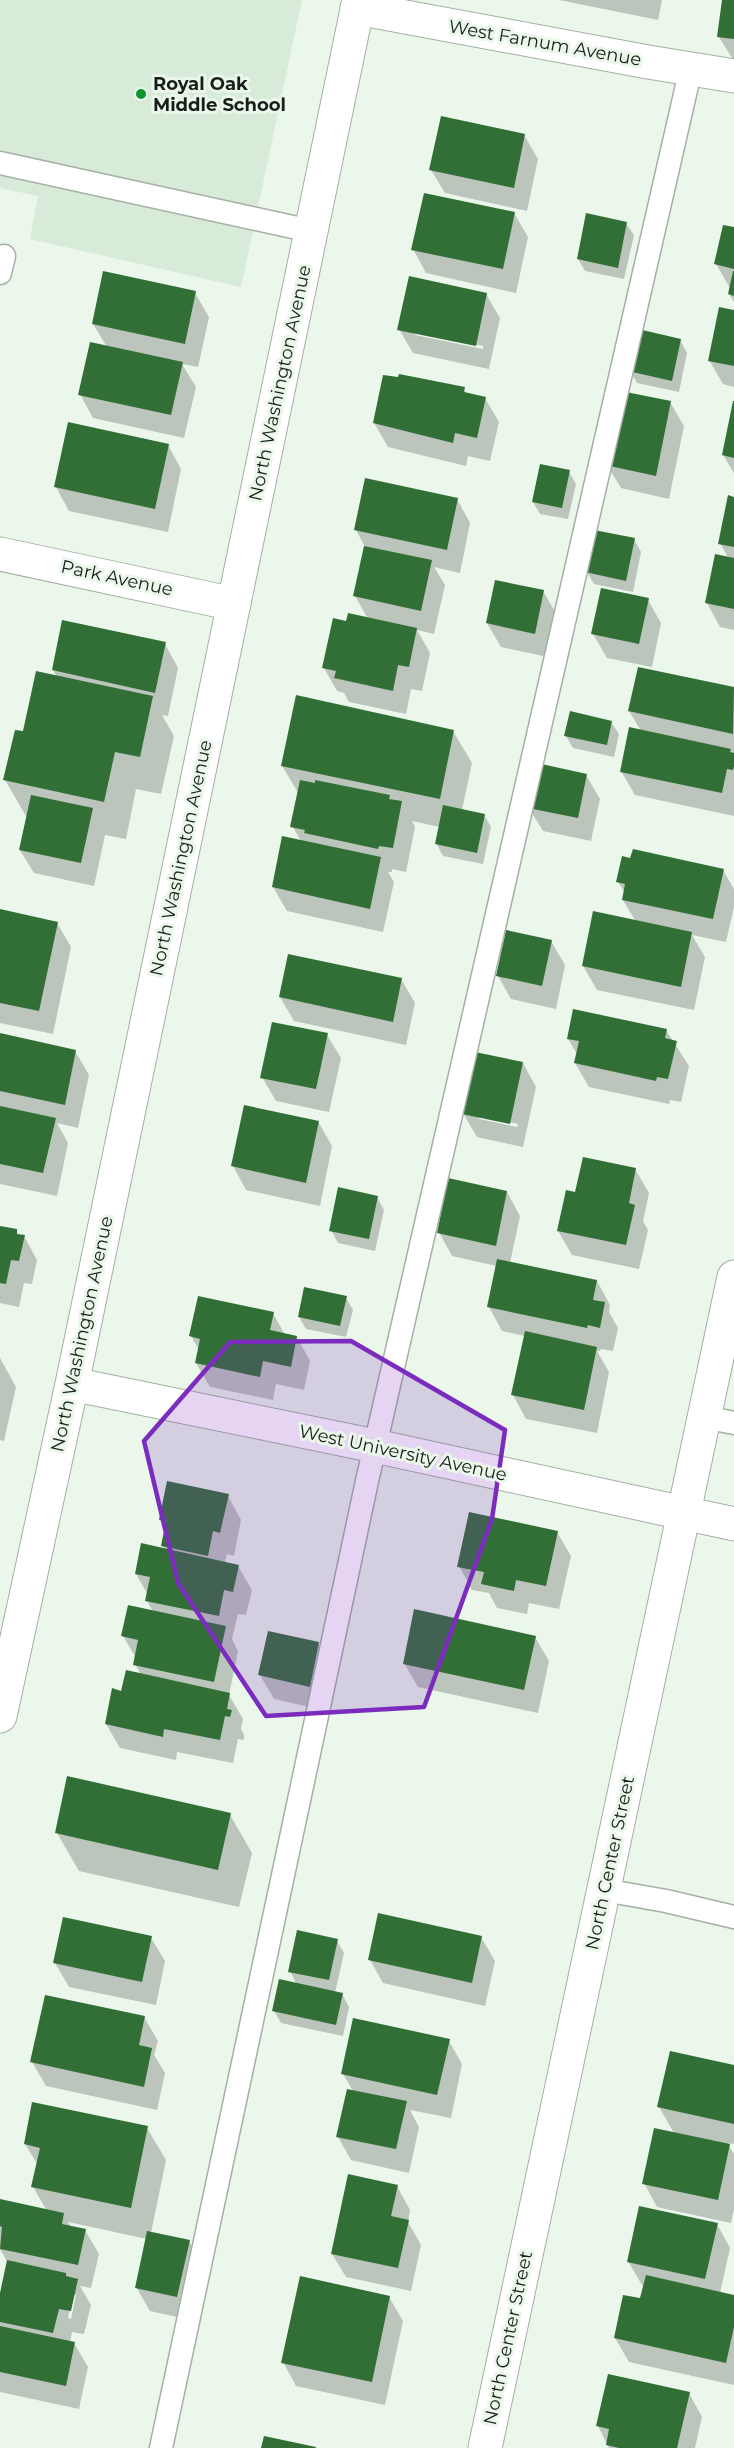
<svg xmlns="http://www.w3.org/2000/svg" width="734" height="2448" viewBox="0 0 734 2448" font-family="Montserrat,sans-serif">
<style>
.built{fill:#d8ead8}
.shadow{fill:#0003;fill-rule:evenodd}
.building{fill:#326f37}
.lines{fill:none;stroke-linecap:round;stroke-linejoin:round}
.lane-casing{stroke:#a4b0a4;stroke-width:25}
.street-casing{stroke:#a4b0a4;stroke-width:35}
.secondary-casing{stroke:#a4b0a4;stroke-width:35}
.lane{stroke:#fff;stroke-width:22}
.street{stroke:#fff;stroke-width:33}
.secondary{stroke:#fff;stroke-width:33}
.marked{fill:#7b2cbf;fill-opacity:0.2;stroke:#7b2cbf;stroke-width:4.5;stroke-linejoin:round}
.poi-dot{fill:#0a962b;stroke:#eaf7ea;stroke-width:2}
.labels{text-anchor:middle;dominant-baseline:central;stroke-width:6;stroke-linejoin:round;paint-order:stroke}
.street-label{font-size:18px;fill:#191e19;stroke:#eaf7ea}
.poi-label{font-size:18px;font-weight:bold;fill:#191e19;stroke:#eaf7ea;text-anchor:start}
</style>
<rect width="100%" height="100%" fill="#eaf7ea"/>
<path class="built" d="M0,0H302L241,287L30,239L38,196L0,188Z"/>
<path class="shadow" d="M559,0H662L658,20Z
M724,0H734V61L719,37Z
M524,135L538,159L527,211L445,193L431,170Z
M514,213L528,237L516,293L426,273L413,249Z
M626,223L634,235L624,279L585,271L578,259Z
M734,229V302L729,294L730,288L716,264Z
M195,293L209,317L198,367L182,364L196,387L184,438L93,418L80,394L107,347L93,324Z
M486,294L500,318L489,369L413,353L399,329ZM415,332L483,346V349L415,335Z
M734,311V387L723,384L709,360Z
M680,340L687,353L679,392L637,383L630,371Z
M464,389L467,395L485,398L499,422L490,461L468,456L466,466L388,447L374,423Z
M670,402L684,426L669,499L621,488L607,465Z
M734,404V473L723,455Z
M168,445L181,469L168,532L69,511L56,487Z
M569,472L576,484L568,519L540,514L533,502Z
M734,498V630L720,627L707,603L729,559L720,543Z
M457,499L470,523L460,573L434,567L445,585L434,634L417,630L430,653L422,691L411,689L406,714L349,702L344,693L337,691L324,668L347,623L368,619L355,596L365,547L356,530Z
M634,539L641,552L633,592L594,584L587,572Z
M543,591L557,615L548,657L501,647L487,623Z
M648,600L661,623L652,667L607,658L593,634Z
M165,644L178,668L168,716L162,715L174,736L161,794L136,789L126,839L105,835L94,886L34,873L20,850L27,818L5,780L25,733L57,677L53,670Z
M639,669L734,689V816L635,795L621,771L641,731L629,711Z
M611,722L619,734L614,757L573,748L566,736Z
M453,731L472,763L462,810L484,815L491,827L483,864L443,856L436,843L440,827L412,821L415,827L406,872L392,869V872H388L394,882L383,932L287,911L273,887L301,841L292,826L299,794L282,766Z
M586,775L600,799L591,841L543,831L529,808Z
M723,870L734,889V907L726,942L692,935L705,957L694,1010L597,990L583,966L636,922L623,900L625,893L618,882Z
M0,911L57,923L71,947L53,1034L0,1023Z
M551,941L565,965L556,1009L511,999L498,976Z
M401,979L415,1003L406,1045L294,1021L280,997Z
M666,1030L689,1066L681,1102L670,1100L669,1104L589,1087L575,1063L577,1054L568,1039Z
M0,1035L75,1051L89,1075L78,1128L57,1123L68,1143L57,1196L0,1184Z
M327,1035L341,1058L329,1112L276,1101L262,1077Z
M523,1063L536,1087L523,1147L477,1137L463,1113ZM479,1116L518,1124L517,1127L479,1119Z
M319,1123L332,1146L320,1206L246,1190L233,1166Z
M635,1169L649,1193L643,1221L648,1230L639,1269L572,1255L558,1231L576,1194Z
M507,1192L520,1216L510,1263L597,1281L610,1305L609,1312L618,1328L613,1351L601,1349L600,1351H597L609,1372L597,1433L526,1419L513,1395L525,1336L502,1331L489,1307L497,1266L452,1256L439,1232Z
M377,1197L384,1210L375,1251L338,1243L331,1230Z
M0,1227L16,1231L19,1236H24L37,1260L32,1284L24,1283L19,1307L0,1303Z
M346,1298L353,1310L346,1337L306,1329L299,1317Z
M273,1313L285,1335L297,1337L310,1361L304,1390L276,1384L273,1400L210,1387L196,1363L199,1350L191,1336Z
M0,1358L16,1387L4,1441L0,1440Z
M228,1496L241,1520L234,1556L227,1554L225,1563L238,1566L252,1590L246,1615L238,1614L232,1639L238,1651L229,1695L243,1719L241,1729L244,1735V1740L238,1739L233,1763L177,1752L176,1760L120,1748L106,1724L123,1692L141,1675L135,1664L136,1658L123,1636L153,1612L147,1601L148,1595L136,1574L165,1550L163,1546L166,1529L161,1519Z
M557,1532L571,1556L559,1609L529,1603L527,1614L497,1608L489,1593L472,1590L459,1566Z
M535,1637L549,1661L538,1713L418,1687L404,1663Z
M318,1643L332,1667L323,1710L274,1699L260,1675Z
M230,1815L252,1853L239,1907L79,1871L57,1833Z
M481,1937L495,1961L485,2006L383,1983L370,1960Z
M151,1938L165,1961L156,2005L69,1987L55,1963Z
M337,1941L344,1953L335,1993L342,1994L349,2007L343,2036L281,2023L274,2011L297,1985L290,1971Z
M144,2017L158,2041L154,2055L165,2073L157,2110L46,2086L32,2062Z
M449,2041L462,2064L451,2118L410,2110L419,2127L409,2173L351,2160L338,2137L353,2091L343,2074Z
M734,2066V2144L727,2143L734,2154V2209L731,2223L657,2207L644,2183L674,2133L659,2107Z
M147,2128L166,2160L151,2233L189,2241L203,2265L191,2320L150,2311L136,2287L147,2239L68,2222L71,2227L85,2230L99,2254L91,2288L80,2286L91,2305L84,2334L72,2332L70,2342L74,2343L88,2367L79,2409L0,2392V2300L8,2263L0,2249V2201L47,2211L33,2187L38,2165L25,2144ZM73,2295H76L71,2319L68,2318Z
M397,2186L410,2210L408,2222L421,2245L411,2291L346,2277L332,2254Z
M717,2224L730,2248L720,2293L734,2296V2385L629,2362L615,2338L642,2300L645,2286L642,2285L628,2261Z
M389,2297L403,2321L385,2405L296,2386L283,2362Z
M689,2393L702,2417L695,2448H609L598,2426Z"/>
<path class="building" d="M722,0H734V39L717,37Z
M441,116L525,134L514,188L429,170Z
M424,193L515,212L503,269L411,250Z
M586,213L627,222L618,268L577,259Z
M723,225L734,227V269L714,264Z
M103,271L196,291L185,344L92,324Z
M733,271H734V296L728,294Z
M409,276L487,293L476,346L397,330Z
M719,307L734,310V366L708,361Z
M638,329L681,339L672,381L628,371Z
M90,342L183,362L171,415L78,395Z
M399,374L465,387L464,392L486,397L477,438L455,433L453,443L373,423L383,375L398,377Z
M621,391L671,401L656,476L605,465Z
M733,401H734V458L722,455Z
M68,422L169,444L155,509L54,487Z
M540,464L570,470L562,508L532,502Z
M365,478L458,498L447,550L354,530Z
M728,495L734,497V547L718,544Z
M594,530L635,538L626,581L585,572Z
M364,546L432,560L421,611L353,596Z
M715,554L734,558V609L705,603Z
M495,580L544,590L535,634L486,623Z
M601,588L649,598L639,644L591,634Z
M348,613L417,628L409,667L398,665L393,691L334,678L336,671L322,668L333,618L346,621Z
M62,620L166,642L155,693L52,670Z
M638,667L734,687L733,734L628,711Z
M36,671L153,696L140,757L115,752L104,802L3,780L15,730L23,731Z
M296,695L454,730L440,799L281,766Z
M570,711L612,721L607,745L564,736Z
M629,727L731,749L730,752L734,753V766L733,770L727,769L722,793L620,772Z
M537,763L587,774L578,818L528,808Z
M300,780L315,783V780L390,795L389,799L402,801L393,848L379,846L378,849L304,833L305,830L290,827Z
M31,795L93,808L81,863L19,850Z
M443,805L485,814L477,853L435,844Z
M282,836L381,857L370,909L272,887Z
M633,849L724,869L713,919L622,900L625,884L616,882L622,856L630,858Z
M0,909L58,922L39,1011L0,1003Z
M593,911L692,932L681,987L582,966Z
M506,930L552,940L542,986L496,976Z
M288,954L402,978L393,1022L279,997Z
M573,1009L667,1029L665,1038L677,1041L668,1079L657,1077L656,1081L574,1063L579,1041L567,1039Z
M272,1022L328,1033L316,1089L260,1078Z
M0,1033L76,1050L65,1105L0,1091Z
M475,1052L523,1062L510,1124L462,1114Z
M244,1105L319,1121L306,1183L231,1166Z
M0,1106L56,1118L43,1173L0,1164Z
M583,1157L636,1168L629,1203L635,1205L626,1245L557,1231L566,1190L575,1192Z
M448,1178L507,1191L496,1246L437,1233Z
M338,1187L378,1196L369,1239L329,1231Z
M0,1226L17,1229V1234L25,1235L19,1261L11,1260L6,1284L0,1283Z
M497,1259L597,1280L593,1300L605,1302L600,1328L588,1325L587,1328L487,1307Z
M304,1287L347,1296L340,1326L298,1317Z
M198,1296L274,1312L270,1330L297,1336L291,1367L263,1361L260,1377L195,1363L200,1339L189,1336Z
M525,1331L597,1347L584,1410L511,1395Z
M167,1481L229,1494L220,1533L213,1531L208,1556L161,1546L166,1521L159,1520Z
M469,1512L558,1531L546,1586L516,1580L514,1591L481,1584L484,1572L457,1567Z
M141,1543L239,1565L233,1592L224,1590L219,1616L145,1601L150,1577L135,1574Z
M128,1605L226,1626L214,1682L133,1665L138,1640L121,1636Z
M414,1609L536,1636L524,1690L403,1664Z
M268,1631L319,1642L310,1687L258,1675Z
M126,1670L230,1693L227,1709L232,1710L230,1717L225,1716L220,1740L164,1729L163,1737L105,1724L112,1688L121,1691Z
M67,1776L231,1813L218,1870L55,1833Z
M378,1913L482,1936L472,1983L368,1960Z
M63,1917L152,1936L142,1982L53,1963Z
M297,1930L338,1939L329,1980L288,1972Z
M279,1979L343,1993L336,2025L272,2011Z
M45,1995L145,2016L139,2045L152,2048L144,2087L30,2062Z
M353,2018L450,2039L437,2095L341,2074Z
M670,2051L734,2065V2124L657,2107Z
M347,2089L407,2101L396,2149L336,2137Z
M32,2102L148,2126L131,2208L31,2187L40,2148L24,2144Z
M654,2128L730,2144L718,2200L642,2184Z
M348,2174L398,2185L391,2216L409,2220L398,2268L331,2254Z
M0,2199L64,2213L62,2224L86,2229L78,2265L0,2249L2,2227L0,2226Z
M639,2206L718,2223L705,2279L627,2262Z
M147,2231L190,2240L177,2297L135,2288Z
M7,2260L66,2273V2276L78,2279L71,2311L59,2309L53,2333L0,2322V2293Z
M646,2275L734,2295V2327L726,2363L614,2338L623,2295L640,2298Z
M300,2276L390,2296L372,2382L281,2363Z
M0,2326L75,2342L66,2386L0,2372Z
M608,2374L690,2392L677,2448H619L606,2445L609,2429L596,2426Z
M264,2436L316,2447V2448H261Z"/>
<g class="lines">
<defs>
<path id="lane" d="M0,163L311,231
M0,273L4,256
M704,1417L734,1423
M604,1890L666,1901L734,1917
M161,2448L367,1481L691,68"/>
<path id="street" d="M357,8L648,62L734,76
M0,554L234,604
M72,1384L375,1446L734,1524
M485,2448L734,1277"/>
<path id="secondary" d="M0,1716L72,1384L359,0"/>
</defs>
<use href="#lane" class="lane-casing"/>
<use href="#street" class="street-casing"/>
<use href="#secondary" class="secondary-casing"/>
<use href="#lane" class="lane"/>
<use href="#street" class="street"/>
<use href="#secondary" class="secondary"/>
</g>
<path class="marked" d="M351,1341L505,1430L492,1519L424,1707L266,1716L178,1583L144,1441L230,1342Z"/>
<circle class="poi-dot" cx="141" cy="94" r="6"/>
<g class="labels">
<g class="street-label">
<text transform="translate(545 43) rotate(10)">West Farnum Avenue</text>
<text transform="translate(280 383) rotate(-78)">North Washington Avenue</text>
<text transform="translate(117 578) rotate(12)">Park Avenue</text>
<text transform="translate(181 858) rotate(-78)">North Washington Avenue</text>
<text transform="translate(82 1334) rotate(-78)">North Washington Avenue</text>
<text transform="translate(403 1453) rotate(12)">West University Avenue</text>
<text transform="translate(610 1863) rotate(-78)">North Center Street</text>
<text transform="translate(508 2338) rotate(-78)">North Center Street</text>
</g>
<g class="poi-label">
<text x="153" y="84">Royal Oak<tspan x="153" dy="21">Middle School</tspan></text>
</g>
</g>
</svg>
